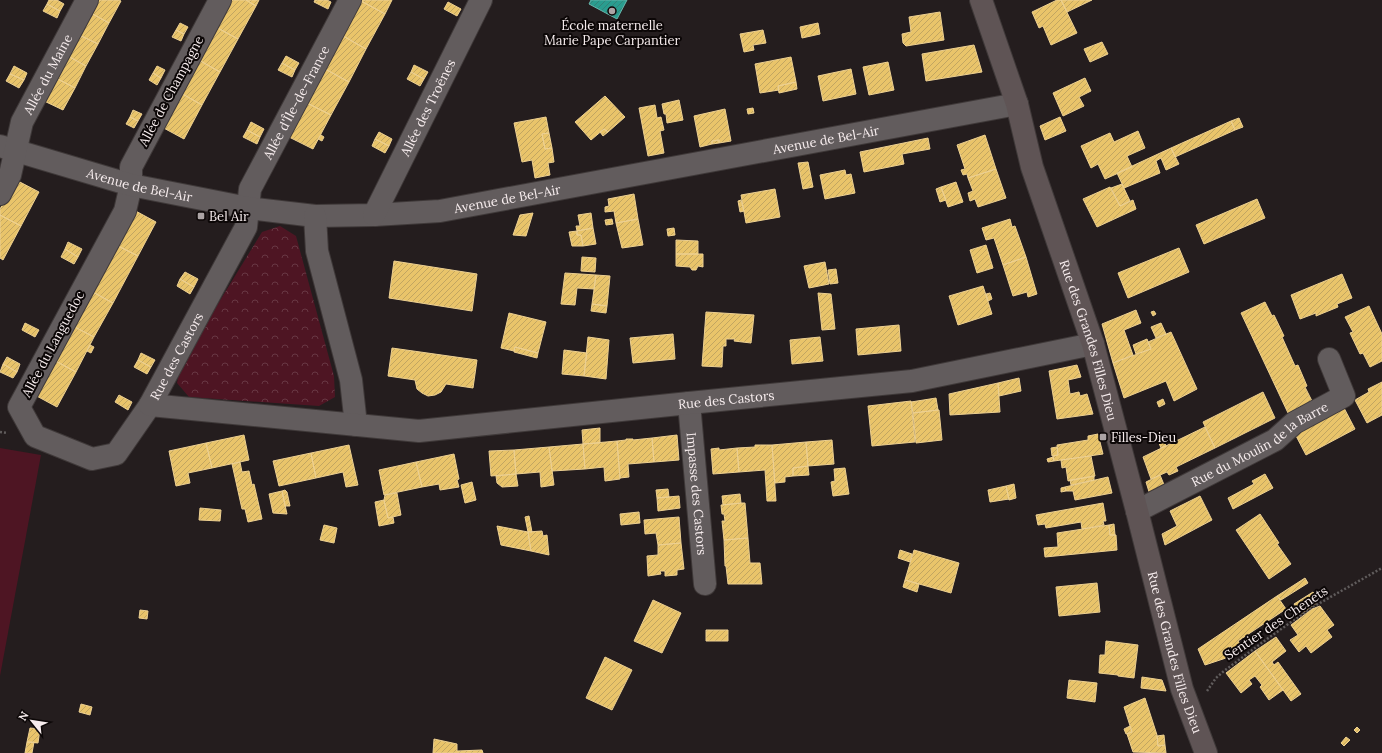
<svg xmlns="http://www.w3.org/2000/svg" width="1382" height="753" viewBox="0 0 1382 753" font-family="Lora,serif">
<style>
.grass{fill:#4e1523}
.park{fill:url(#park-crowns)}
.homes{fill:url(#homes-hatch);stroke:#edd091}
.schools{fill:url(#schools-hatch);stroke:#67b5ab}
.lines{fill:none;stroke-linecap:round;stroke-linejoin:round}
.minor-casing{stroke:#3f3939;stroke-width:24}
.major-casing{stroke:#3f3939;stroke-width:24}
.path{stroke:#605c5c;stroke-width:2.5;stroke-dasharray:2 2;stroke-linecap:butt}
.minor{stroke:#625c5d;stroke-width:22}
.major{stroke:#5f5455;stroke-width:22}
.poi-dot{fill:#aca4a5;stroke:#0c0707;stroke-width:1.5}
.labels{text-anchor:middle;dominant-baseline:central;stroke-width:4;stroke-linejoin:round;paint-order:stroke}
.poi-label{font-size:13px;fill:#f6eced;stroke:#0c0707;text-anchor:start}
.street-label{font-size:13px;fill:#f6eced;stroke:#0c0707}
</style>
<defs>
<pattern id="park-crowns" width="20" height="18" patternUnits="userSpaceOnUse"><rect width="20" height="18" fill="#4e1523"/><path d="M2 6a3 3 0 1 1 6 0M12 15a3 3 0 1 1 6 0" fill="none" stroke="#683743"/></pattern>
<pattern id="homes-hatch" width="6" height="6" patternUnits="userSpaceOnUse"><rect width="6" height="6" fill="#e9c46a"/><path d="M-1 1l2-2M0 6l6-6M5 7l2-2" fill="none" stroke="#c1a561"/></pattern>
<pattern id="schools-hatch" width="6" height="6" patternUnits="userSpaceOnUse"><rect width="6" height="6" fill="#2a9d8f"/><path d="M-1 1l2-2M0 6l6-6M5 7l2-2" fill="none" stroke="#348379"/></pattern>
</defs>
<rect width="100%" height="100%" fill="#241d1e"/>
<path class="grass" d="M0,448L41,455L0,676Z"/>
<path class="park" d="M280,226L296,236L334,376L335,397L319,406L189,397L177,383L181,364L262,232Z"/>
<path class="homes" d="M49,0H57L64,4L60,11L47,4Z
M95,0H119L121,1L109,23L89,12Z
M229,0H246L256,6L238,39L214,26Z
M246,0H259L256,6Z
M315,0H327L331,2L328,9L314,2Z
M362,0H392L385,14L361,1Z
M1057,0H1061L1077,33L1051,45L1043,26L1039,28L1032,12Z
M1061,0H1092L1067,12Z
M361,1L385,14L366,49L343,36Z
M448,2L461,9L457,16L444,9Z
M47,4L60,11L57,18L43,11Z
M89,12L109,23L98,44L77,34Z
M940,12L944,40L906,46L903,43L902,34L911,32L909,17Z
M180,23L188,27L184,34L176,30Z
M818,23L820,34L802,38L800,27Z
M214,26L238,39L220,72L197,59Z
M176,30L184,34L181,41L172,37Z
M763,30L766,43L753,45L754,50L744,52L740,34Z
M77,34L98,44L86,66L66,55Z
M343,36L366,49L349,82L325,69Z
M1102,42L1108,54L1090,62L1084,49Z
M974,45L982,72L926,81L922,54Z
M66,55L86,66L75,88L54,77Z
M286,56L299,63L295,70L282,63Z
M791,57L796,82L778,86L779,90L760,93L755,64Z
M197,59L220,72L202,105L179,92Z
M888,62L894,90L869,95L863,67Z
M282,63L295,70L292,77L278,70Z
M414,65L428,72L424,79L411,72Z
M14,66L27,73L24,80L10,74Z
M157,66L165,70L161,78L153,73Z
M325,69L349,82L331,115L307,103Z
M851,69L856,94L823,101L818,76Z
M411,72L424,79L420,86L407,79Z
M153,73L161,78L157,85L149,80Z
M10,74L24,80L19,88L6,81Z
M54,77L75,88L63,110L42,100Z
M1085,78L1091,91L1079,97L1084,106L1063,116L1053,93Z
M796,82L797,89L779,93L778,86Z
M179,92L202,105L184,139L160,126Z
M605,96L625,117L608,132L604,129L591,140L575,122Z
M679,100L683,120L667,123L666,114H664L662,104Z
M307,103L331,115L313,149L289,137Z
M655,105L657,118L661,117L664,130L660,131L664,153L648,156L639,108Z
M753,108L754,113L748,114L747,109Z
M725,109L731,141L719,143V140L712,141V144L700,147L694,116Z
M133,110L142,114L138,121L130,117Z
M130,117L138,121L134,128L126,124Z
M546,117L549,133L542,134L545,149L552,148L554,162L548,163L550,175L535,178L532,160L522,162L514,123Z
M1060,117L1066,131L1045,140L1040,126Z
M1239,118L1243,127L1235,130L1231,121Z
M1231,121L1235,130L1175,157L1171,148Z
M251,122L264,129L260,137L247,130Z
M604,129L608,132L603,136L600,132Z
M247,130L260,137L257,144L243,137Z
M1138,131L1145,148L1127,156L1132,167L1105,179L1098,164L1091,168L1081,146L1110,133L1114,142Z
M379,132L392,139L389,146L375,139Z
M549,133L552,148L545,149L542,134Z
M321,135L324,137L322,141L318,139Z
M985,135L996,169L968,178L967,174L963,175L961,170L965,169L957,145Z
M928,138L930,149L902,154L904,164L864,172L860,152Z
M375,139L389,146L385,153L372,146Z
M719,140V143L712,144V141Z
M1171,148L1179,164L1166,170L1161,158L1156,161L1160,173L1124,188L1117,173Z
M808,162L813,187L803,189L798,163Z
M996,169L1006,198L978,207L975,199L970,201L968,193L973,191L968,178Z
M845,170L846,175L851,174L855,193L825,199L820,175Z
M16,180L39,192L21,226L0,215V209Z
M956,182L963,202L948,207L941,187Z
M1122,184L1130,201L1120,206L1111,188Z
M941,187L946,200L940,202L936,189Z
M1110,187L1120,206L1133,200L1136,209L1097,227L1083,199Z
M775,189L780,217L746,223L741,195Z
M634,194L638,219L616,223L614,211L605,212V207L609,206L608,199Z
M1257,199L1265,218L1204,244L1196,225Z
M741,200L744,211L740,212L738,201Z
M132,209L156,222L138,256L114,244Z
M533,213L526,236L513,235L520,215Z
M591,213L593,228L577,231L576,226H580L578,215Z
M0,215L21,226L3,260L0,258Z
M612,219L613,224L606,225L605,220Z
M638,219L643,245L622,248L616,223Z
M1010,219L1012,227L1015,226L1026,257L1003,265L994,238L986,240L982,228Z
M593,228L596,244L583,246L581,235H577V231Z
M674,228L675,235L668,236L667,229Z
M577,231V235H581L583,246H572L569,232Z
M676,240L698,241V254H676Z
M68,242L82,249L78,257L65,249Z
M114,244L138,256L113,303L89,290Z
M986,245L993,268L977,273L970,250Z
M1179,248L1189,272L1128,298L1118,273Z
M65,249L78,257L74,264L61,257Z
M676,254H703V267L698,266L696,270H692L690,267L676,266Z
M582,257L596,258L595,272L581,271Z
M1026,257L1037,294L1028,297L1027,292L1013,296L1003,265Z
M394,261L477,274L472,311L389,298Z
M825,262L829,284L809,288L804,266Z
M836,269L838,283L830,284L828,270Z
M185,272L198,279L194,287L180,279Z
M565,273L596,275L594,289L577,288L575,305L561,304Z
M1342,274L1352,298L1337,304L1338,307L1316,316V313L1300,319L1291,295Z
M596,275L610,276L607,306L592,304Z
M180,279L194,287L190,294L177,286Z
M983,286L992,314L958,325L949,296Z
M89,290L113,303L94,337L71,325Z
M818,293L831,294L835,329L822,330Z
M990,293L992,299L988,301L986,294Z
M1265,302L1272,316L1274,315L1284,336L1282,337L1295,366L1298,365L1307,386L1305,387L1312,401L1288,413L1241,313Z
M592,304L607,306L606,313L591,311Z
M1369,306L1382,334V361L1370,367L1363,353L1360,354L1350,333L1353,332L1345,317Z
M1136,310L1141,323L1124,330L1133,355L1113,363L1102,324Z
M1154,311L1156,314L1153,316L1151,312Z
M706,312L754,315L751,343L734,341L735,339H726V346H723L722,367L702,366Z
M509,313L546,322L538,353L515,347L514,351L501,348Z
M25,323L39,330L35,337L22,330Z
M1161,323L1166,334L1156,338L1151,327Z
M71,325L94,337L76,372L52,359Z
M899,325L901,351L858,355L856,329Z
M1171,332L1197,389L1174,401L1166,381L1124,398L1113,363L1151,349L1148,342Z
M673,334L675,359L633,363L630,338Z
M588,337L609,340L606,379L584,376Z
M820,337L823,361L792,364L790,340Z
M1147,339L1151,349L1136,354L1133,345Z
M90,345L94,347L91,353L87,351Z
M515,347L538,353L537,358L514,352Z
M392,348L477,360L473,388L446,384L441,392L435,395L428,396L422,393L417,389L415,380L388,376Z
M564,350L587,353L584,376L562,374Z
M141,353L155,360L151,367L138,360Z
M7,357L20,364L17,372L3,364Z
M52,359L76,372L57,407L33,394Z
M138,360L151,367L147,374L134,367Z
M3,364L17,372L13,378L0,372Z
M1077,365L1081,377L1068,380L1070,394L1079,392L1080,396L1087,394L1093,414L1057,419L1049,371Z
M1019,378L1021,391L999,396L998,383Z
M1382,382V415L1367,423L1355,400L1369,392L1368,389Z
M998,383L1000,412L950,415L949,394Z
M1263,392L1275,418L1215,448L1203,422Z
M119,395L132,402L128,410L115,402Z
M936,398L938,410L913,413L911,402Z
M1163,399L1165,404L1159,407L1157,402Z
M911,401L915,442L872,446L868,406Z
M1343,406L1355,429L1306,455L1294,432Z
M938,410H939L942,440L916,443L913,413Z
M1205,427L1215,448L1176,467L1178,471L1169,475L1167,472L1151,479L1143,457Z
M600,428V443L583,444L582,430Z
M1098,434L1103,454L1054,461L1053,456L1058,455L1057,445L1088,440V436Z
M244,435L249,460L212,468L206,443Z
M677,435L679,460L654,462L652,438Z
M652,438L654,462L628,464L629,477L620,478L617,441L626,440V439H633V440Z
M832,440L834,464L808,466L806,442Z
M617,441L620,479L605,481L604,467L585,469L583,444Z
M1164,441L1166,446L1161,448L1159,443Z
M806,442L808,466L793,468V476L785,477V482L775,483L772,445Z
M206,443L212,468L188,473L190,483L176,486L169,451Z
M583,444L585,469L552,471L549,447Z
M349,445L358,485L346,487L343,472L316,478L311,453Z
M755,445H772L776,501H767L765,470L739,472L737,448L755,447Z
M549,447L554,485L541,487L540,472L516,474L514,450Z
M1057,447L1058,455L1052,456L1051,448Z
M719,448V450L737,448L739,472L713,474L711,449Z
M514,450L516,474L491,476L489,451Z
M311,453L316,478L279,486L273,461Z
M454,454L459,479L457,480L459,487L440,490L439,484L422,487L416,462Z
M1091,456L1095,476L1068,481L1066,467L1062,468L1061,460Z
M1053,457L1054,461L1048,462L1047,459Z
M240,462L242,472L249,471L252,485L254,484L262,519L248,522L245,509H242L232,464Z
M416,462L422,487L384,495L379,470Z
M808,466L809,475L793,476V468Z
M845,468L849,494L833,496L831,482L835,481L834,469Z
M516,474L518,486L502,487L497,483L496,476Z
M1265,474L1273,488L1233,509L1228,498L1254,484L1252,481Z
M1160,475L1165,487L1150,495L1146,482Z
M1094,476V480L1071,485L1070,480Z
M1108,477L1112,493L1075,500L1073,491H1066L1065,487Z
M472,482L476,500L465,503L461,485Z
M1014,484L1016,498L1009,500L1006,486Z
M1006,486L1009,499L990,502L988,490Z
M1065,487L1066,491L1061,492V488Z
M668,489L669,497L657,498L656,490Z
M285,490L287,492L290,506H285L282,491Z
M282,491L287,514L273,513L269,494Z
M397,493L401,515L388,518L384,500L385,495Z
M740,494L741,503L723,505L722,496Z
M679,496L680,508L658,511L657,498Z
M1200,496L1212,520L1165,545L1162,534L1177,526L1170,511Z
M384,500L388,518L393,517L394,523L379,526L375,502Z
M742,503H745L748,538L724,540L722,521H725L724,514H722L721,505Z
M1103,503L1106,521H1103L1104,525L1082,529L1081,522L1046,528L1045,524L1038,525L1036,515Z
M200,508L221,510L220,521L199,520Z
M639,512L640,523L621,525L620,514Z
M1260,514L1279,543L1277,544L1291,564L1269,579L1236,530Z
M529,516L532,532H528L525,517Z
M679,517L681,543L658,545L656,533L645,534L644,520Z
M1114,524L1115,535H1110L1109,525Z
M324,525L337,528L334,543L320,540Z
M1109,525L1110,535H1116L1117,550L1045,557L1044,548L1058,547L1057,533Z
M497,526L528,532L531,551L501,545Z
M542,531L543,536L547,535L549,555L531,551L528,532Z
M748,538L750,563H760L762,584H728L726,566H725L724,540Z
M681,543L684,569L677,570V575L665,576V571H660L661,574L648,576L647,556L658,555V545Z
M900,550L912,554L910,562L898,558Z
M914,550L959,563L951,593L905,580Z
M1305,578L1308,583L1281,600L1277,596Z
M905,580L919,584L917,592L903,587Z
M1097,583L1100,612L1059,616L1056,587Z
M1313,592L1318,602L1301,614L1294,604Z
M1277,596L1286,609L1238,641L1242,647L1234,652L1231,646L1222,652L1226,658L1205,665L1198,649Z
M653,600L681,613L662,653L634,641Z
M1320,606L1334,625L1327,630L1332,637L1311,653L1306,646L1299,652L1290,640L1298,635L1291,625L1312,609Z
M140,610L148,611L147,619L139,618Z
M706,630H728V641H706Z
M1276,637L1286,651L1272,662L1274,665L1278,662L1301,694L1291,701L1255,651Z
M1106,641L1138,645L1134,678L1118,676V675L1099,673L1100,655H1105Z
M1255,651L1283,690L1269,700L1260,687L1262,685L1255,676L1249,680L1252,684L1241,693L1226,673Z
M605,657L632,670L612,710L586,698Z
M1142,677L1162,680L1166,691L1141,688Z
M1069,680L1097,683L1095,702L1067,698Z
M1145,698L1157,735L1158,746L1165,745L1166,753L1133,752L1127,734L1132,732L1124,707Z
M81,704L92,707L90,715L79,712Z
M1130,726L1132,732L1126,734L1124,729Z
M1357,727L1360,730L1357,733L1354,730Z
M30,728L40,729L38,743L27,742Z
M1164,735L1165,745L1158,746L1157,736Z
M1346,737L1350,740L1344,746L1341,743Z
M434,739L457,744V751L482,750L483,753H433Z
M27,742H34L32,753H25Z"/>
<path class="schools" d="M591,0H627L617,19L589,4Z"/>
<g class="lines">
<defs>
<g id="minor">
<path id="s1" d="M220,0L131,167V185L125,211L19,407L35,436L92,459L116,454L150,405L246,227L250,189L350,0"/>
<path id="s2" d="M0,146L131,185L248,208L315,216L374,215L440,211L1017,104"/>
<path id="s3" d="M0,194L10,175L22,122L87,0"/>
<path id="s4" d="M374,215L481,0"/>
<path d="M315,216L317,251L351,380L356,425"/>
<path id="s5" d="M689,403L705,584"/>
<path id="s6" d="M150,405L419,431L689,403L912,381L1093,344"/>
<path id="s7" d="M1137,511L1275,440L1294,423L1344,396L1329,359"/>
</g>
<g id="major">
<path id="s8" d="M981,0L1017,104L1032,167L1093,344L1137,511L1182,689L1206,753"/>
</g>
</defs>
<use href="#minor" class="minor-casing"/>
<use href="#major" class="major-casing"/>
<path class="path" d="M0,432L7,433
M1207,691L1216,678L1224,671L1267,639L1311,608L1382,568"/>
<use href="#minor" class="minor"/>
<use href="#major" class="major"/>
</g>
<g class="poi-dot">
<circle cx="612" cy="11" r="4"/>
<rect x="197" y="212" width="8" height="8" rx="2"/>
<rect x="1099" y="433" width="8" height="8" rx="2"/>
</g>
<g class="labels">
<g class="poi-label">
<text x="612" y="25" text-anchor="middle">École maternelle<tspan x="612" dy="15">Marie Pape Carpantier</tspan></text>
<text x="209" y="216">Bel Air</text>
<text x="1111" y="437">Filles-Dieu</text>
</g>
<g class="street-label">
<text stroke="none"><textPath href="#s3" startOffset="130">Allée du Maine</textPath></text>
<text transform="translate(171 91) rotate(-62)">Allée de Champagne</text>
<text stroke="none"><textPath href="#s1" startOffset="974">Allée d'Île-de-France</textPath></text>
<text stroke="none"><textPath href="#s4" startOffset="120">Allée des Troënes</textPath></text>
<text stroke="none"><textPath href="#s2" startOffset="841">Avenue de Bel-Air</textPath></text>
<text stroke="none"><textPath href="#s2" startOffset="145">Avenue de Bel-Air</textPath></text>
<text stroke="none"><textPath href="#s2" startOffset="517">Avenue de Bel-Air</textPath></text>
<text stroke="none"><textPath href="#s8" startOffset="357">Rue des Grandes Filles Dieu</textPath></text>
<text transform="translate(53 344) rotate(-62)">Allée du Languedoc</text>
<text stroke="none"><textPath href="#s1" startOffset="691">Rue des Castors</textPath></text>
<text stroke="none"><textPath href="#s6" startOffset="579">Rue des Castors</textPath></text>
<text stroke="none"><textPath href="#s7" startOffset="140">Rue du Moulin de la Barre</textPath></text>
<text stroke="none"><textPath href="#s5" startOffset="91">Impasse des Castors</textPath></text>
<text transform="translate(1276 623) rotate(-34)">Sentier des Chenets</text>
<text stroke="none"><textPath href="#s8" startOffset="681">Rue des Grandes Filles Dieu</textPath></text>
</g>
</g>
<g transform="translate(32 721) rotate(300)" stroke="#0c0707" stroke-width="3" paint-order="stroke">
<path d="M0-3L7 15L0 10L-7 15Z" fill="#f6eced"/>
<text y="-6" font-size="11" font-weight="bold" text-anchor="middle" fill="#f6eced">N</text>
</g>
</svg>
